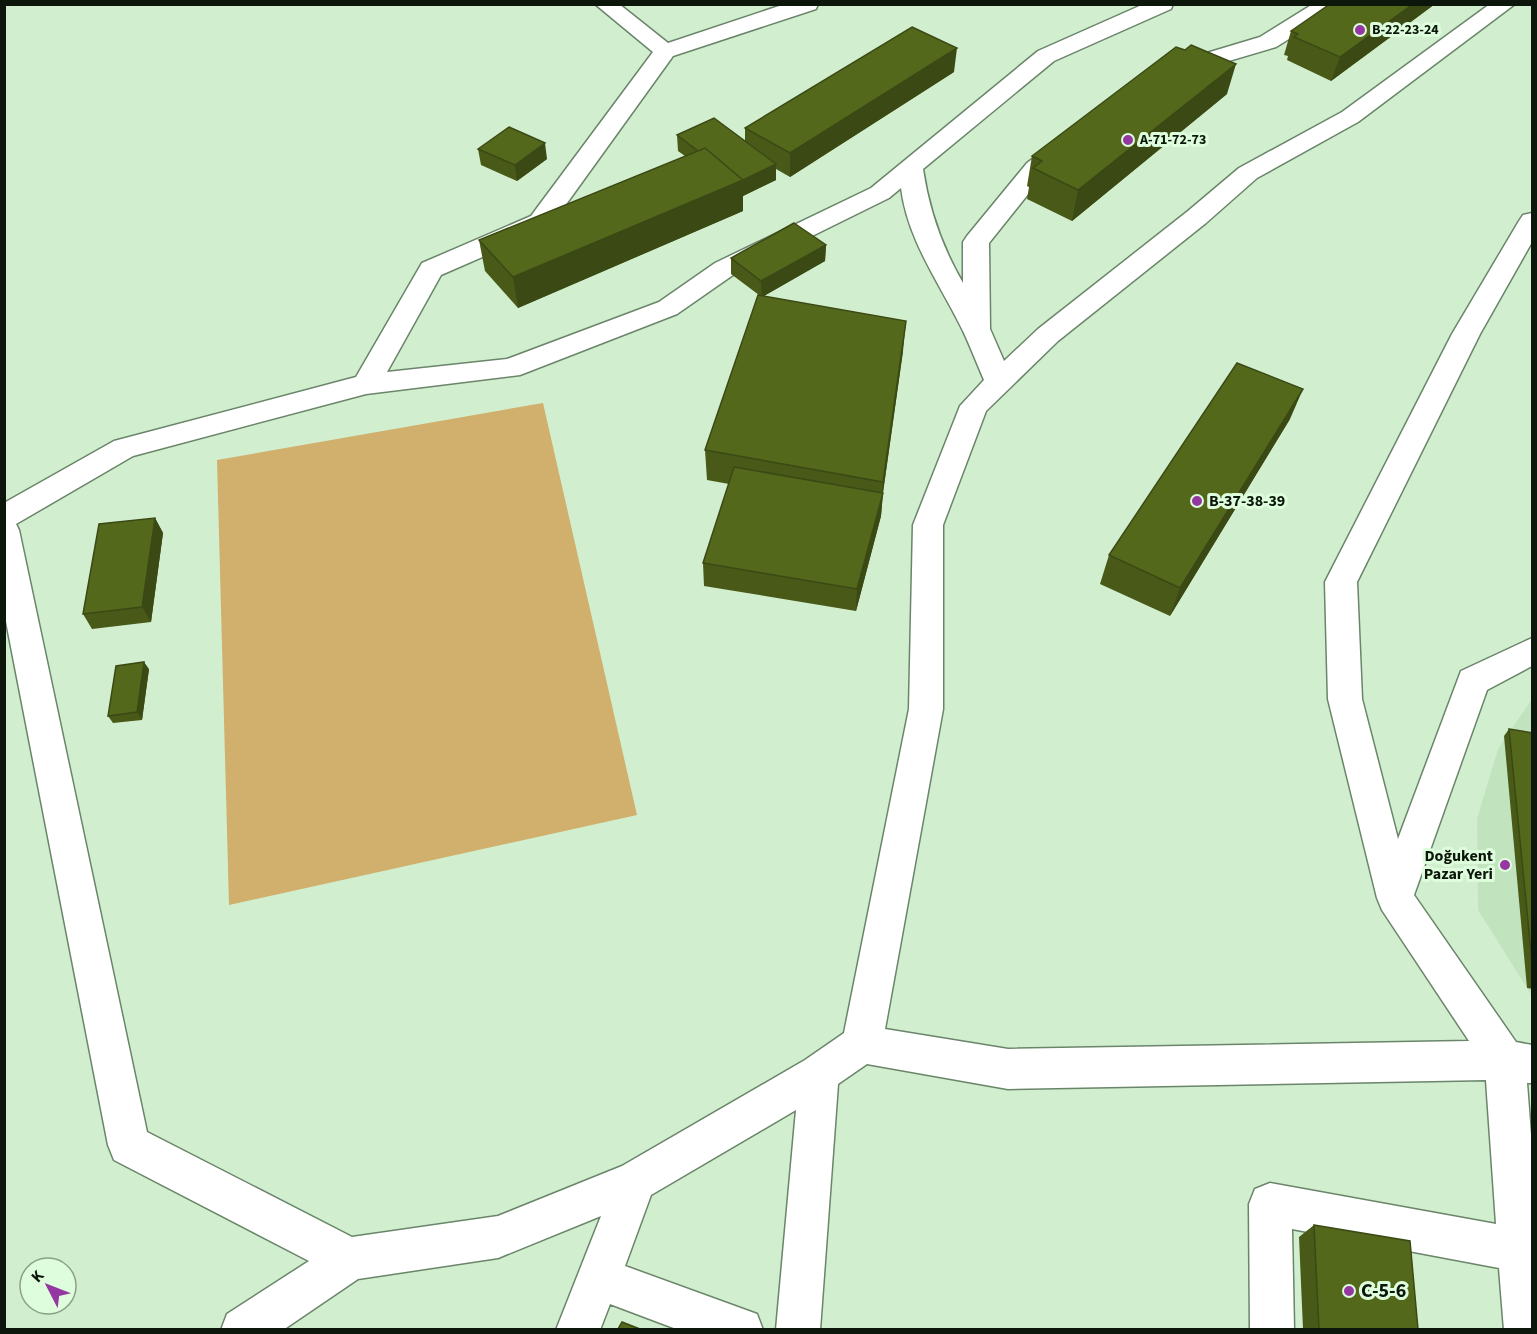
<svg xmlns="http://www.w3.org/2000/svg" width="1537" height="1334" viewBox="0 0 1537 1334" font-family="'Source Sans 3',sans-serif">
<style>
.built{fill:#c1e4bf}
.green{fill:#d1af6c}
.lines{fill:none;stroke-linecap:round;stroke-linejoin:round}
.minor-casing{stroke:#6a8569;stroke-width:3}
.minor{fill:#fff;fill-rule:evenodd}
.wall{fill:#485918}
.shaded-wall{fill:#3b4914}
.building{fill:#54681c;stroke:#3b4914;stroke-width:1.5}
.poi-dot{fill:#9537a0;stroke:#defddc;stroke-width:2}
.labels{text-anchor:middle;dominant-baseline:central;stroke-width:6;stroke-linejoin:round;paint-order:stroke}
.far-poi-label{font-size:14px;font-weight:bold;fill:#0c160b;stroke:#defddc;text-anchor:start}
.poi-label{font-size:16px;font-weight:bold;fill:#0c160b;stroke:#defddc;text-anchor:start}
.near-poi-label{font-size:20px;font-weight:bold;fill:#0c160b;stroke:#defddc;text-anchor:start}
</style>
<rect width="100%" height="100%" fill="#d1efcf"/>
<path class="built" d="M1532,699V996L1478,910L1477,819L1498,749Z"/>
<path class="green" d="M543,403L637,815L229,905L217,460Z"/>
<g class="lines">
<defs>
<path id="minor" d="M595,4H619L668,43L785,4H818L816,9L673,56L549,228L441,275L387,372L507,359L659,302L715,263L871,188L1038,51L1144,4H1173L1171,9L1054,61L923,169C929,210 942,247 963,283V242L967,236L1027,163L1054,143L1062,141L1070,143L1074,148L1045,173L989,243L990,329L1004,361L1038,329L1188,211L1239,168L1342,112L1490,4H1515L1358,122L1257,178L1206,223L1058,341L986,411L943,525V709L885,1029L1008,1049L1469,1041L1382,910L1377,898L1328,699L1325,582L1452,334L1519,221L1523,215L1532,213V242L1480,334L1357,582L1362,699L1398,839L1461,671L1532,638V666L1487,690L1414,895L1516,1042L1532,1045V1083H1527L1532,1148V1330H1504L1499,1268L1292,1229L1294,1330H1250L1249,1204L1255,1189L1270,1183L1496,1224L1486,1080L1008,1089L867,1064L838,1084L820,1330H776L796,1110L651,1195L625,1266L757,1314L763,1330H679L610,1304L600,1330H556L601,1216L498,1258L358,1279L283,1330H221L227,1314L309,1261L114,1160L108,1145L4,611V503L114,441L356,377L422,263L531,216L653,52ZM901,188C908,242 941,285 964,333C971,348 977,364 984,380L960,406L913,525L909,709L844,1033L805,1060L622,1166L498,1216L352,1237L147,1132L19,530L16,524L133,456L366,394L520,375L677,314L733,275L889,198Z
M1313,4H1339L1337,9L1276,47L1178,76L1170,74L1167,69L1170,64L1260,37Z"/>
</defs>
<use href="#minor" class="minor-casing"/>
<use href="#minor" class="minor"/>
</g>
<path class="wall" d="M1435,4L1331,81L1287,60L1288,56L1284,55L1291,31Z
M954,72L790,177L776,169V180L743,196V211L518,308L485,271L479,240L685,156L678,151L677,135L745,141V128Z
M1227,94L1072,221L1027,199L1029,187L1027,186L1032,156Z
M478,149L547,159L517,181L481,165Z
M826,245L825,261L764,296L903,351L883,493L881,516L856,611L704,586L703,563L729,484L707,480L705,450L759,295L731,274V258Z
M1290,419L1170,616L1100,584L1109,555Z
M155,518L163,533L151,622L92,629L83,614Z
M149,669L142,720L113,723L108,716Z
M1509,729L1533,733V989L1527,988L1504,736Z
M1314,1225L1418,1329H1303L1299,1237Z"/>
<path class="shaded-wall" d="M1413,4H1435L1331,81L1340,57Z
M957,48L954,72L790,177V153Z
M1236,64L1227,94L1072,221L1078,190Z
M545,143L547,159L517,181L515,165Z
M776,164V180L743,196V211L518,308L513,277Z
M826,245L825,261L762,297L761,281Z
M906,321L903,351L882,499L883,493L881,516L856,611L857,589L881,502L883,482Z
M1303,389L1290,419L1170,616L1180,588Z
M155,518L163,533L151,622L142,607Z
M144,662L149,669L142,720L137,712Z"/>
<path class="building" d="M1330,4H1413L1340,57L1294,37L1298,34L1291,31Z
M912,27L957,48L790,153L745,128Z
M1191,45L1236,64L1078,190L1033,168L1042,161L1032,156L1176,47L1185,50Z
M714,118L776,164L743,180L705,148L698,151L677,135Z
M509,127L545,143L515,165L478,149Z
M705,148L743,180L513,277L479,240Z
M794,223L826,245L761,281L731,258Z
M758,295L906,321L883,482L705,450Z
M1237,363L1303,389L1180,588L1109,555Z
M734,467L883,493L857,589L703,563Z
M155,518L142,607L83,614L99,524Z
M144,662L137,712L108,716L116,666Z
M1509,729L1533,733V972Z
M1314,1225L1410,1241L1418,1329H1319Z
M622,1322L640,1329H618Z"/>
<g class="poi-dot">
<circle cx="1360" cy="30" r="6"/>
<circle cx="1128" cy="140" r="6"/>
<circle cx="1197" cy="501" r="6"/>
<circle cx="1505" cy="865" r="6"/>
<circle cx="1349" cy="1291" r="6"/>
</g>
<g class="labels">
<g class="far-poi-label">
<text x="1372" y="30">B-22-23-24</text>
<text x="1140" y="140">A-71-72-73</text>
</g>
<g class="poi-label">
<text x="1209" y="501">B-37-38-39</text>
<text x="1493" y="856" text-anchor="end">Doğukent<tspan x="1493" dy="18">Pazar Yeri</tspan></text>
</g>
<g class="near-poi-label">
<text x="1361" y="1291">C-5-6</text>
</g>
</g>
<rect width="1537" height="1334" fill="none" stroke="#0c160b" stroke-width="12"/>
<g transform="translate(48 1286) rotate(312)"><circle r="28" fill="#defddc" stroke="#8aa188" stroke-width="1.5"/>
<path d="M0-4.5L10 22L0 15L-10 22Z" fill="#9537a0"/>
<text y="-9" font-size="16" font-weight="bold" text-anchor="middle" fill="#0c160b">K</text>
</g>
</svg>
